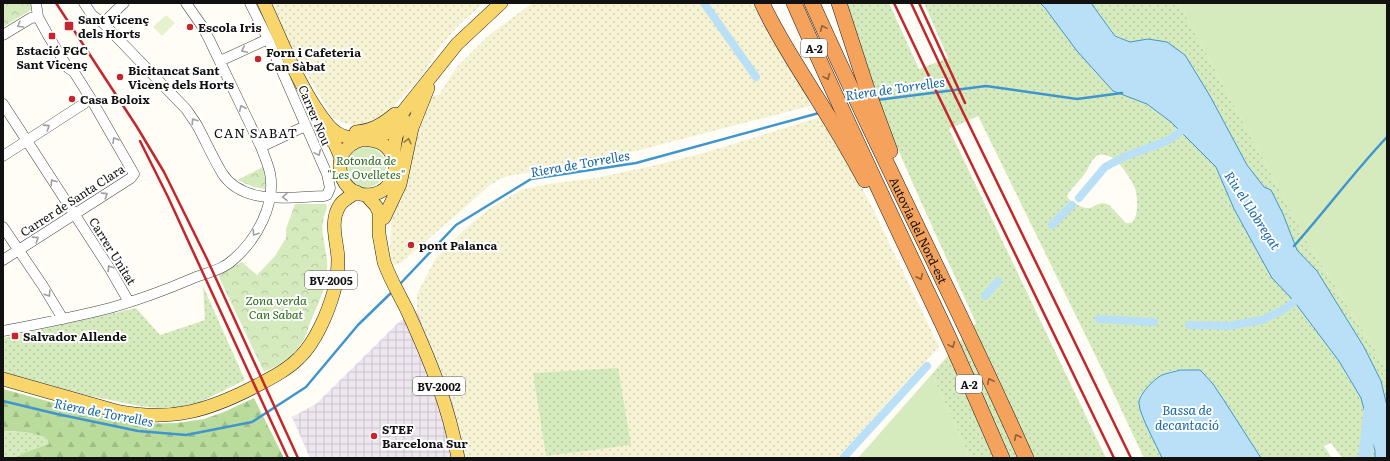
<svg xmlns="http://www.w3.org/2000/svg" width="1390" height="461" viewBox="0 0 1390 461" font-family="Literata,serif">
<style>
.industrial{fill:url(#industrial-grid)}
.farmland{fill:url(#farmland-dots)}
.grass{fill:url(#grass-dots);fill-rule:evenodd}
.forest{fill:url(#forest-firs)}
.park{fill:url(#park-crowns)}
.garden{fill:#d5ebbd}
.pitch{fill:#e6f2cf}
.water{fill:#b9e0f7;stroke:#3f96cf}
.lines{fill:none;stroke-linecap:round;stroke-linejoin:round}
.stream{stroke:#3f96cf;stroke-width:2.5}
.canal{stroke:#b9e0f7;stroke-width:8}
.river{stroke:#b9e0f7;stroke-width:14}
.minor-casing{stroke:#444;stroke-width:11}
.major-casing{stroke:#222;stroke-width:14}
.highway-casing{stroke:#222;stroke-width:16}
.minor{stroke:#fff;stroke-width:10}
.major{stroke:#f9d66b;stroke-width:13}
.highway{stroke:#f5a25d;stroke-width:15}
.rail{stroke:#c4262e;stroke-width:2.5}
.oneway{stroke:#a0a0a0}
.oneway2{stroke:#8e613b}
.oneway3{stroke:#917d42}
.poi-dot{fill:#c4262e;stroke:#fff;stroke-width:1.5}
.labels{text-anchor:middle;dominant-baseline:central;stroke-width:4;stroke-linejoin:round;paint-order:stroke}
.shield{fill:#fff;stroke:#585858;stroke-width:1}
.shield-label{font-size:11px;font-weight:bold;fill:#111}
.poi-label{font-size:12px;font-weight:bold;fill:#111;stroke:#fff;text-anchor:start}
.street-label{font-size:12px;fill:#111;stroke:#fff}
.park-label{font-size:12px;font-style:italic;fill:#2f6b1f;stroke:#fff}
.water-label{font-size:13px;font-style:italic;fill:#1768a6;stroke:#fff}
.neighbourhood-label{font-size:13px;letter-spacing:1px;fill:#111;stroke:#fff}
</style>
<defs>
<pattern id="industrial-grid" width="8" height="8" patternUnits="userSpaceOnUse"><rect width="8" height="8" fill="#eee6ef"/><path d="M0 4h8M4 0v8" fill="none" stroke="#cbc4cc"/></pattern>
<pattern id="farmland-dots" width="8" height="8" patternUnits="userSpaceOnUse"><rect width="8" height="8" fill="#f6f3d4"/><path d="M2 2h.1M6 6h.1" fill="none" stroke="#d2cfb5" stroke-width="1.8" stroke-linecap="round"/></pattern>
<pattern id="grass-dots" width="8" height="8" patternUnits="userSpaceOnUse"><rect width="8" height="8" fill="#d5ebbd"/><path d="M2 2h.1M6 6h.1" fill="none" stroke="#b6c8a1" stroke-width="1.8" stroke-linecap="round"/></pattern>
<pattern id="forest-firs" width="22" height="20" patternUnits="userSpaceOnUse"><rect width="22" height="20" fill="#b9dc9c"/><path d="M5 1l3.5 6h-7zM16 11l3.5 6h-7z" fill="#9ebc85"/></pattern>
<pattern id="park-crowns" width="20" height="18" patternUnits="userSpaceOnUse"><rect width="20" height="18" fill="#d5ebbd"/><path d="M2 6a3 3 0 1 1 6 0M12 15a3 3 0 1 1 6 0" fill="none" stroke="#b6c8a1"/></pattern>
</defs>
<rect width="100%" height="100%" fill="#fffdf5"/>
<path class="industrial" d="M417,310L453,403L466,458H310L292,417L316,404L400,321Z"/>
<path class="farmland" d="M269,3H483L460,24L449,36L439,48L422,76L386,114L378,121L359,126L344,123L332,117L293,50Z
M532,3H751L756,7L807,95L810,106L593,162L508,176L498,180L489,186L401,263L392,266L390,248L392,215L410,153L430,96L439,95L456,68L488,36Z
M820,117L834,136L874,211L939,347L837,458H466L453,403L417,310V294L436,258L464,230L488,210L521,190L548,184L595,178L652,166L704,153Z"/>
<path class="grass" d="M842,3H889L919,69L948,58L924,3H1040L1113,91L1147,104L1171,122L1216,167L1234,209L1272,277L1293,300L1339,361L1361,398L1375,451V458H1342L1331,443L1324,446L1332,458H1261L1213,384C1210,381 1207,375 1203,373C1190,367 1172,369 1161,376C1153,381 1147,389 1140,396L1144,418L1162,458H1144L1103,371L978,116L949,129L1106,458H970L932,374L976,323L921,202L886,122ZM1098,155C1103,154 1108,155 1113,158C1120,162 1132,181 1135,188C1138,198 1139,218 1131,223H1126L1109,205C1094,198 1095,216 1076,204C1072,202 1069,200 1067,196C1071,188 1078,183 1083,176C1089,169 1090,160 1098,155Z
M1091,3H1179L1308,243L1387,369V406L1381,381L1364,347L1317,271L1297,250L1283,214L1271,190L1264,188L1247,165L1210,96L1185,55L1148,39L1130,42L1115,35Z
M203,286L245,380L200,402L169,409L139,406L86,395L3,372V338L136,308L160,335L205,320Z
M618,368L631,445L546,456L533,373Z
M3,431C19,432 33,431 48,438L49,445L24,453L15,458H3Z"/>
<path class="forest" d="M3,389L132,424L177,423L204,419L224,412L254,398L284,458H15L24,453L49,444L47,438C34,432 18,431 3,431Z"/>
<path class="park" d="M3,3H32L33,4L31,10L3,27Z
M263,167L266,181L265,189L254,187L237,180Z
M295,204H326L327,208C318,230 325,239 327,261C329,283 318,304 310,323C308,329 306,337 302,342C293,357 279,365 264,372L218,275L242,262L257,275L275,256L286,238V229Z"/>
<path class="garden" d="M1179,3H1387V369L1308,243Z
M346 167a20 20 0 1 1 40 0a20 20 0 1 1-40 0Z
M932,374L970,458H858Z"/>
<path class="pitch" d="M166,15L175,23L162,36L153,27Z"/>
<path class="water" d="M1040,3H1091L1115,36L1130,42L1148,39L1167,42L1185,55L1210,96L1247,165L1264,187L1271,190L1283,214L1297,250L1317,271L1364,347L1381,381L1387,406V458H1375V451L1361,398L1339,361L1293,300L1272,278L1234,209L1216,167L1171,122L1147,104L1113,91L1077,51L1045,8Z
M1180,370H1200L1204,374L1213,384L1225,402L1261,458H1162C1157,446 1140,416 1139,404C1138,395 1154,379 1162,375C1167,373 1174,372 1180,370Z"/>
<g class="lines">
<path class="stream" d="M877,100L986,86L1077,99L1122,93
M1294,246C1326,210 1354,172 1387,137
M399,285L456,225L531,179L636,163L819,113
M3,401L57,414L138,431L186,435L252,422L306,387L358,325L393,291"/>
<path class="canal" d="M704,3L756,77
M1079,198L1105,167L1126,156L1167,141L1190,125
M1052,225L1072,205
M985,296L998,281
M1099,319L1154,322
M1189,325L1228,326L1262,320L1283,310L1302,296
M843,458L927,366"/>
<path class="river" d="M1365,458L1371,408"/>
<defs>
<path id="minor" d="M84,3L92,15L103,23L186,109C190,115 194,120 198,127C206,142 213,158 222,173C243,206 291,197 324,196L327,195L330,188L327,174L268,39L250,3
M103,23L124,3
M3,35L31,18L38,17
M220,61L268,39
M3,104L110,269L129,302
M261,147L301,128L306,127
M3,156L91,99
M3,227L43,286L63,319
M3,260L131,178L134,174L91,99L74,72L68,68L49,37L38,17L36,3
M3,331C39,324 75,317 110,308C139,300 168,289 196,277C209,272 224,269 234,259C257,239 276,204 270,173C268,164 264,155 261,147L209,39L202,26L186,3"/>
<path id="major" d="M264,3C282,41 302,95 329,126C350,150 379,128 392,155C400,170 391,190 374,194C339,202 325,150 361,140
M321,129L335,144L341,158
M356,132C372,131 383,124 395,114
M369,139L380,137L386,133L457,44L501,3
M393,156L396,136L404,120
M366,195L376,206L379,212V234L384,262C390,279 399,294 407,310C429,358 449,406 458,458
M384,218L400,184L412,128L428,88
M3,379L116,411C171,422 208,411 256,386C271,378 287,370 299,358C315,343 328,313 334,291C337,281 338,269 338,258C337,241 329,221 340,205C344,199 351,196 357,192"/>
<g id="highway">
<path d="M762,3C777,36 798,67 817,98C834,125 850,152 865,180"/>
<path d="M794,3C839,106 887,207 935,308C959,358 980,408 1002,458"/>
<path id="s1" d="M812,3C880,156 958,305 1026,458"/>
<path d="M839,3L866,86L890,151"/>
</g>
</defs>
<use href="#minor" class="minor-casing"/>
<use href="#major" class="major-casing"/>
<use href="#highway" class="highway-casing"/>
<use href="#minor" class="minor"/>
<use href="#major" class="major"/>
<use href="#highway" class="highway"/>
<path class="rail" d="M56,3L137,127L164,172L207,259L298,458
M894,3L924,66L1114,458
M911,3L941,67L1131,458
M919,3L965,103
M140,141L168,197L288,458"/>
</g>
<defs><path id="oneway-chevron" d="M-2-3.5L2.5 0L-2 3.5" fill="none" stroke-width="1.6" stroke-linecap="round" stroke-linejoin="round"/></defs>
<g class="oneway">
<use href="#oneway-chevron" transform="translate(20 25) rotate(149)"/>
<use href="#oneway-chevron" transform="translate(244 50) rotate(155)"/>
<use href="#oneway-chevron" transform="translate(242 108) rotate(-115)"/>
<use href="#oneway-chevron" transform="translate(194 121) rotate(-124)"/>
<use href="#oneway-chevron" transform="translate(47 127) rotate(-33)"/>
<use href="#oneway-chevron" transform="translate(115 140) rotate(-121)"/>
<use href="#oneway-chevron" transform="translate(318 153) rotate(66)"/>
<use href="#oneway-chevron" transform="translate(53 182) rotate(-123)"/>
<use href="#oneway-chevron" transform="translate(105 195) rotate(-33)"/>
<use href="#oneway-chevron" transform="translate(285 197) rotate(179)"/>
<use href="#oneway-chevron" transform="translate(255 233) rotate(122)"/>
<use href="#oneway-chevron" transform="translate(36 239) rotate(-33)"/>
<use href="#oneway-chevron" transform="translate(110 268) rotate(-122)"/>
<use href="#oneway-chevron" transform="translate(48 294) rotate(57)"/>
</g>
<g class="oneway2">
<use href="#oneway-chevron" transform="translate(823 28) rotate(-114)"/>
<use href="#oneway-chevron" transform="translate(827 77) rotate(66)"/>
<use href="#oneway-chevron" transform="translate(920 277) rotate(64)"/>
<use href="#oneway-chevron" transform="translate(952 345) rotate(66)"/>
<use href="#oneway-chevron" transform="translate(990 381) rotate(-115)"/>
<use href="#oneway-chevron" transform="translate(1017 437) rotate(-115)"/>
</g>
<use class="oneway3" href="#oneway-chevron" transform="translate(408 141) rotate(-76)"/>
<g class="poi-dot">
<rect x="64" y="21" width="10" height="10" rx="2"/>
<circle cx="190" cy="27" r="4"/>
<rect x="48" y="32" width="8" height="8" rx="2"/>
<circle cx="258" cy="59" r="4"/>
<circle cx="120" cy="77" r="4"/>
<circle cx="72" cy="99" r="4"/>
<circle cx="411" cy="245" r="4"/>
<rect x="11" y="332" width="8" height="8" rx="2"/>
<circle cx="374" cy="436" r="4"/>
</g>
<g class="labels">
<g class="shield">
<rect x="801" y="39" width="26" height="18" rx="3"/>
<rect x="305" y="271" width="52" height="18" rx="3"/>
<rect x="956" y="375" width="26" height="18" rx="3"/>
<rect x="413" y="377" width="52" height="18" rx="3"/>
</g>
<g class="shield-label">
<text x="814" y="48">A-2</text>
<text x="331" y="280">BV-2005</text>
<text x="969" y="384">A-2</text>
<text x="439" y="386">BV-2002</text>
</g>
<g class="poi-label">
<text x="78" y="19">Sant Vicenç<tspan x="78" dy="14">dels Horts</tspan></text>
<text x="198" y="27">Escola Iris</text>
<text x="52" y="50" text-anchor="middle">Estació FGC<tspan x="52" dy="14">Sant Vicenç</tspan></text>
<text x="266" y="52">Forn i Cafeteria<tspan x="266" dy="14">Can Sàbat</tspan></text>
<text x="128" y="70">Bicitancat Sant<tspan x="128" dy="14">Vicenç dels Horts</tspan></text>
<text x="80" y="99">Casa Boloix</text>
<text x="419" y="245">pont Palanca</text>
<text x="23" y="336">Salvador Allende</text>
<text x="382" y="429">STEF<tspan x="382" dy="14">Barcelona Sur</tspan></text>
</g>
<g class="street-label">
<text transform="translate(315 115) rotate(67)">Carrer Nou</text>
<text transform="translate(72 200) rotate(-33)">Carrer de Santa Clara</text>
<text stroke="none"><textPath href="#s1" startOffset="251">Autovia del Nord-est</textPath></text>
<text transform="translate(113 251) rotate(58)">Carrer Unitat</text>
</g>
<g class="park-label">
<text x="366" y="160">Rotonda de<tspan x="366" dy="14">"Les Ovelletes"</tspan></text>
<text x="276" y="300">Zona verda<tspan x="276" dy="14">Can Sabat</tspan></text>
</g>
<g class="water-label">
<text transform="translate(895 88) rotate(-8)">Riera de Torrelles</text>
<text transform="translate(580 163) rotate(-10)">Riera de Torrelles</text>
<text transform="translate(1253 210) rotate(57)">Riu el Llobregat</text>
<text x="1187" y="409">Bassa de<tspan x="1187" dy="15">decantació</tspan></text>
<text transform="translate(104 412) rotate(11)">Riera de Torrelles</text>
</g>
<g class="neighbourhood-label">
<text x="256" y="132">CAN SABAT</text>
</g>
</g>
<rect width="1390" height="461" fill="none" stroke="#111111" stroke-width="8"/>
</svg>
